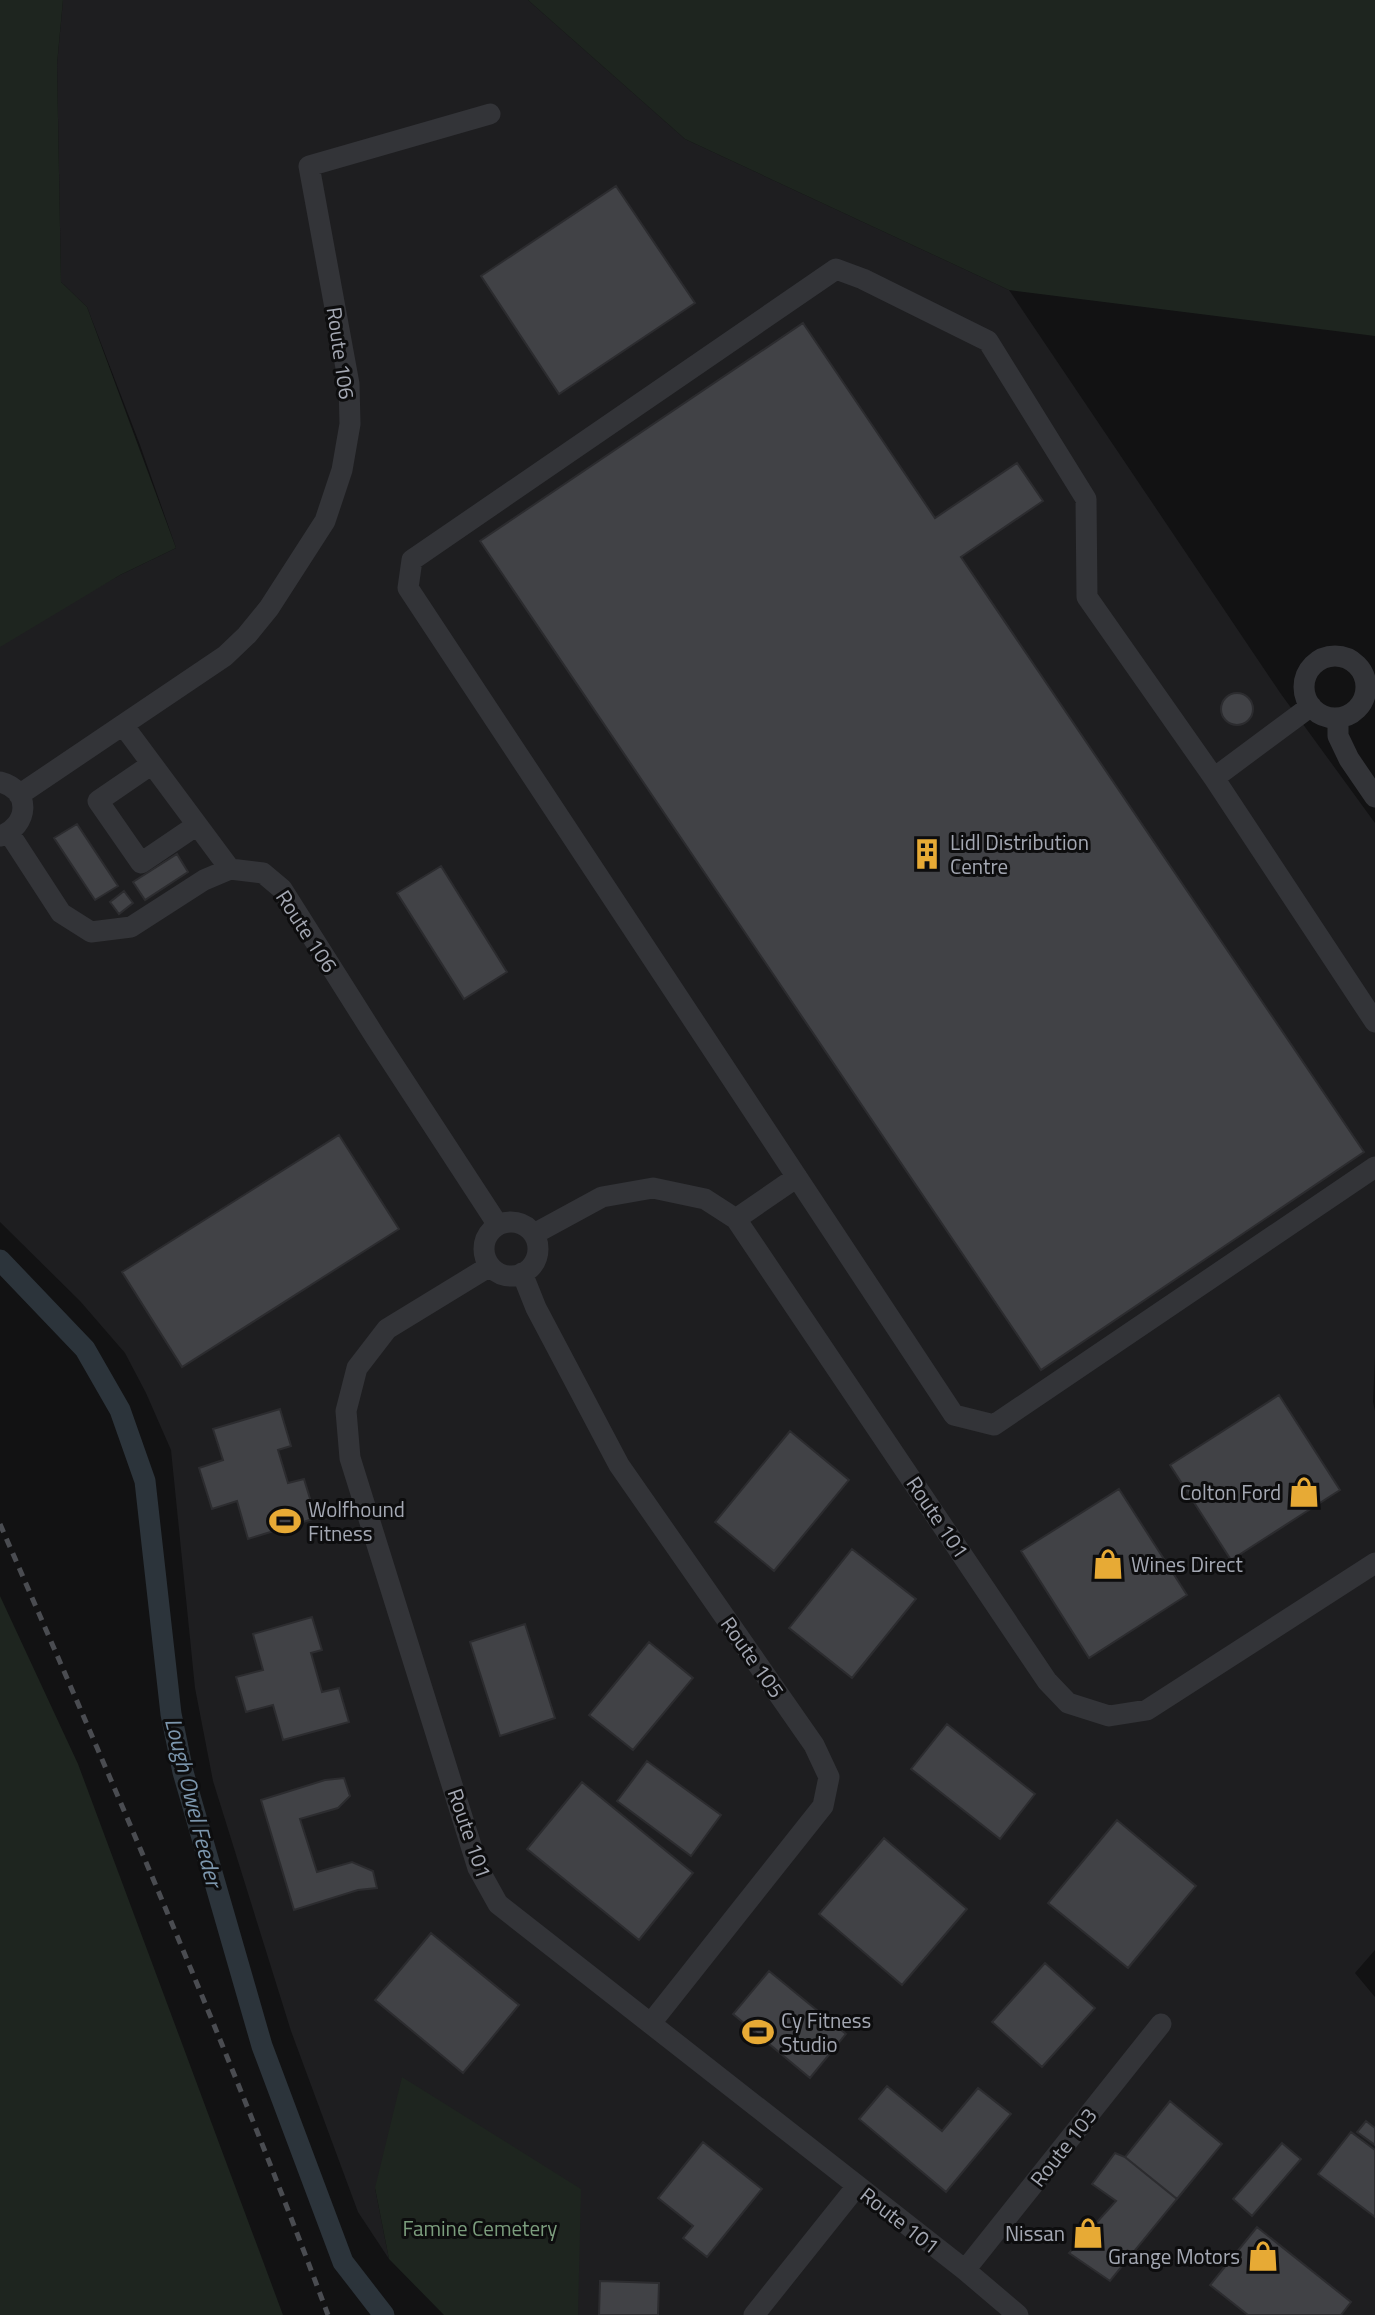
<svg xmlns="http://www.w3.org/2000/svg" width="1375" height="2315" viewBox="0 0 1375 2315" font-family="'Titillium Web',sans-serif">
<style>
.built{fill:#1e1e20}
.green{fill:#1e251f}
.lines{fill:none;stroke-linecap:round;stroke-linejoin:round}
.canal{stroke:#2c343b;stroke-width:21}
.building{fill:#414246;stroke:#2c2c2f;stroke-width:2}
.minor{stroke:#333438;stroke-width:21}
.rail{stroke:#4a4c51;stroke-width:5;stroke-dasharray:9 7;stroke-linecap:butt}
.labels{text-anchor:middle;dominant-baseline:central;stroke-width:6;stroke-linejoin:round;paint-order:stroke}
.street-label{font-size:21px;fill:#a4a8b3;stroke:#0d0d0e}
.poi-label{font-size:21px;fill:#a4a8b3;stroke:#0d0d0e;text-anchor:start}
.park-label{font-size:21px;fill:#7b9d7d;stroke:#0d0d0e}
.water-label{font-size:23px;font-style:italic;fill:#7c96ad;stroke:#0d0d0e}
</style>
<rect width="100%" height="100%" fill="#121213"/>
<path class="built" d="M63,0H528L685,139L1009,290L1281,694L1375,823V1357L1373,1402L1375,1411V1950L1355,1973L1375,1997V2315H578V2290L375,2188L389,2259L358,2212L291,2031L213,1781L195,1688L171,1450L146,1393L125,1353L80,1301L0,1222V642L120,575L176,548L140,445L87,307L61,282L57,64Z"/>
<path class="green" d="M0,0H63L57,64L61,282L87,307L176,548L120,575L0,647Z
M528,0H1375V336L1009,290L685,139Z
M0,1596L78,1764L283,2315H0Z
M402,2077L581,2189L578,2315H444L389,2259L375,2188Z"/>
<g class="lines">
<path class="canal" d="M0,1260L85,1349L120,1410L145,1481L171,1714L183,1772L262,2046L343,2262L384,2315"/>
</g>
<path class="building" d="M616,186L695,303L559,394L481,276Z
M803,323L935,518L1017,463L1043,501L961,557L1364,1152L1041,1370L480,541Z
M1221 709a16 16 0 1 1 32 0a16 16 0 1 1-32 0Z
M77,824L118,886L95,900L54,838Z
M177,854L188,872L145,900L133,882Z
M441,866L507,972L464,999L397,893Z
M124,891L133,903L119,914L110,902Z
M339,1135L399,1229L182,1367L122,1272Z
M1279,1395L1340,1490L1231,1560L1170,1465Z
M280,1409L291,1446L278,1450L288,1483L304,1479L316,1518L248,1539L237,1501L212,1509L199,1468L223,1460L213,1429Z
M790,1431L849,1480L774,1571L715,1522Z
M1119,1489L1187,1595L1089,1658L1021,1551Z
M852,1549L916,1599L852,1678L789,1628Z
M312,1617L322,1650L311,1653L322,1692L339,1688L349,1722L283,1740L273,1705L246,1712L236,1677L263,1670L253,1634Z
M525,1624L555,1718L500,1736L470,1642Z
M649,1642L693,1678L633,1750L589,1715Z
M947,1724L1035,1794L1000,1839L911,1769Z
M647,1761L721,1815L691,1856L617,1801Z
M344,1778L350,1796L338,1808L300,1819L317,1872L352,1862L373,1871L377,1888L358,1890L294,1910L261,1800L325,1780Z
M582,1782L693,1873L639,1940L527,1849Z
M1117,1820L1196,1886L1128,1968L1048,1903Z
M884,1838L967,1909L902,1985L819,1914Z
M431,1933L519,2005L463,2073L375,2000Z
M1045,1963L1095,2008L1042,2067L992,2022Z
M769,1971L846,2034L810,2078L733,2014Z
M887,2086L942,2131L978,2088L1011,2114L946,2192L859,2119Z
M1170,2101L1222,2144L1177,2199L1125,2157Z
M1366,2121L1375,2128V2145L1357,2132Z
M1351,2132L1375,2150V2217L1318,2174Z
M703,2142L762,2189L707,2257L683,2238L693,2226L658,2198Z
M1282,2143L1301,2159L1252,2216L1233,2199Z
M1115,2153L1125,2157L1177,2199L1110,2281L1069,2253L1116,2201L1092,2184Z
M1257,2227L1351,2302L1341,2315H1248L1210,2285Z
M600,2281L659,2283L658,2315H599Z"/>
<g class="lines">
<path class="minor" d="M1304 687a31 31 0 1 1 62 0a31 31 0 1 1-62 0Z
M1338,718V736L1349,759L1375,797
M123,725L230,869
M152,764L98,801L141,863L197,825
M1214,778L1311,706
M0,782C32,790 29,826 0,836
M19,795L225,656L247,635L269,608L325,521L342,470L350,424L349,384L309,166L490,114
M9,833L61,913L91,932L131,927L204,880L230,869L263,873L282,889L376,1038L498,1225
M1375,1022L1214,778L1087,597L1086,499L988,341L863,279L836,269L412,560L408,588L954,1415L994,1425L1375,1167
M736,1219L797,1177
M484 1249a27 27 0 1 1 54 0a27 27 0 1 1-54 0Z
M534,1234L602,1197L653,1188L705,1199L736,1219L1047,1681L1068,1703L1109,1716L1147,1710L1375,1563
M490,1266L387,1329L357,1368L346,1411L350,1458L478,1868L498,1904L965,2270L1018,2315
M522,1273L536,1308L619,1465L814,1745L829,1777L823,1806L651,2023
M965,2270L1161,2024
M754,2315L857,2186"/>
<path class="rail" d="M0,1524C114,1786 228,2047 328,2315"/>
</g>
<defs>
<symbol id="building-bare" viewBox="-9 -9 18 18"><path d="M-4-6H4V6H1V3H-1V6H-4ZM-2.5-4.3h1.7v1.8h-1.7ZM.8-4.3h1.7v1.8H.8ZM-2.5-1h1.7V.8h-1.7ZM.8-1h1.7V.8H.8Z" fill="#e7aa35" stroke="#0d0d0e" stroke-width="2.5" paint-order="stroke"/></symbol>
<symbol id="shop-bare" viewBox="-9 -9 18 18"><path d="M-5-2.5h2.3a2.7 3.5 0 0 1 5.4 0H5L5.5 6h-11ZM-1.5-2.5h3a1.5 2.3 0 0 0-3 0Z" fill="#e7aa35" stroke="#0d0d0e" stroke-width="2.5" paint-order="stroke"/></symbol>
<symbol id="stadium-bare" viewBox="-9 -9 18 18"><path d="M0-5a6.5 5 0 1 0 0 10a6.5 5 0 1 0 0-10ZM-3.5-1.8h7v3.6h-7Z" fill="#e7aa35" stroke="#0d0d0e" stroke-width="2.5" paint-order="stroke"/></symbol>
</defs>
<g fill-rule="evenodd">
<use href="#building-bare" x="905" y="832" width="44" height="44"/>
<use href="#shop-bare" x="1282" y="1470" width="44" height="44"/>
<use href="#stadium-bare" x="263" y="1499" width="44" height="44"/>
<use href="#shop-bare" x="1086" y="1542" width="44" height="44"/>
<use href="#stadium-bare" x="736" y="2010" width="44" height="44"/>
<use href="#shop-bare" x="1066" y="2211" width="44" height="44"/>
<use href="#shop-bare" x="1241" y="2234" width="44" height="44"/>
</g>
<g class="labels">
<g class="street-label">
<text transform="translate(341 353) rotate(82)">Route 106</text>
<text transform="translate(307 931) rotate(57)">Route 106</text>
<text transform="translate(938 1517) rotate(56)">Route 101</text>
<text transform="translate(753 1657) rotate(55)">Route 105</text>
<text transform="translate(470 1833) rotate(71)">Route 101</text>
<text transform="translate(1063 2147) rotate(-52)">Route 103</text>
<text transform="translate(900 2220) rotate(38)">Route 101</text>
</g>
<g class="poi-label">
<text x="950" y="842">Lidl Distribution<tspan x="950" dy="24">Centre</tspan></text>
<text x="1281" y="1492" text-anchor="end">Colton Ford</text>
<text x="308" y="1509">Wolfhound<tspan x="308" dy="24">Fitness</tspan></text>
<text x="1131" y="1564">Wines Direct</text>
<text x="781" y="2020">Cy Fitness<tspan x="781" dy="24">Studio</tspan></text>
<text x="1065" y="2233" text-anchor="end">Nissan</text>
<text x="1240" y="2256" text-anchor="end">Grange Motors</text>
</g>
<g class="park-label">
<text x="480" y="2228">Famine Cemetery</text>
</g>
<g class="water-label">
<text transform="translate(194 1802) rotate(76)">Lough Owel Feeder</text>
</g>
</g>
</svg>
